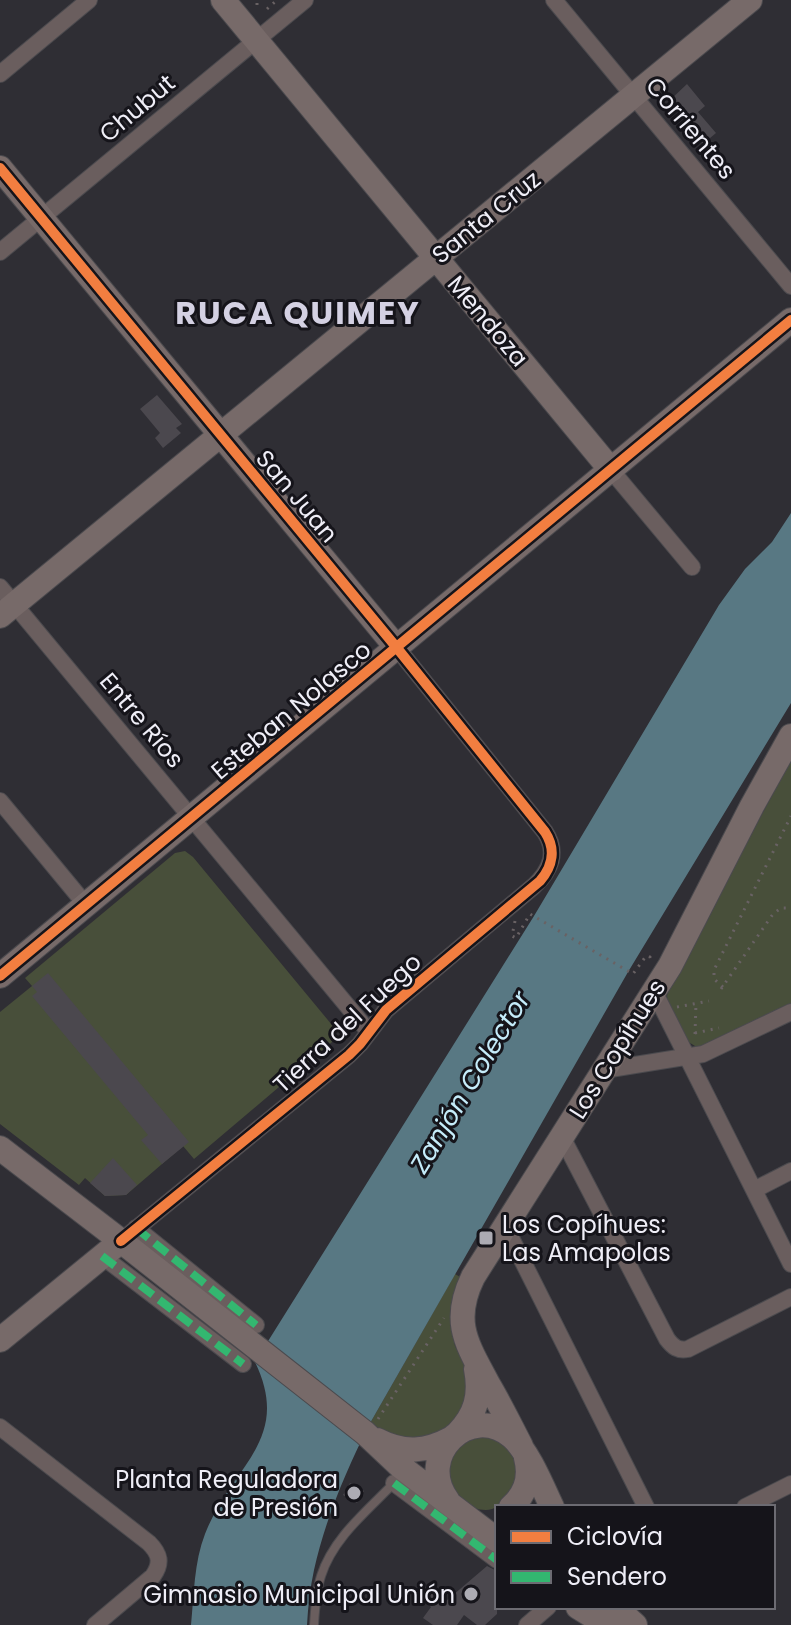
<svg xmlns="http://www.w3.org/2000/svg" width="791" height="1625" viewBox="0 0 791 1625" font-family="Poppins,sans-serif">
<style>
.green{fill:#484f3a}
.water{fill:#587883}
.building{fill:#4b484e}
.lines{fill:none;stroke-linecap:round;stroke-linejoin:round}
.lane-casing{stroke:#4b4a4e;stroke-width:10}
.street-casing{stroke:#4b4a4e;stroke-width:18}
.secondary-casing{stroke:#4b4a4e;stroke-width:26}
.path{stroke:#696264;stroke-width:3;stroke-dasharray:2 6;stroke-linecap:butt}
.lane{stroke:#6a5e5e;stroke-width:8}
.street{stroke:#6a5e5e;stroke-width:16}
.secondary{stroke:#776a69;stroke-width:24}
.quiet{stroke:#33b770;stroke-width:8;stroke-dasharray:16 8;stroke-linecap:butt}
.cycleway-casing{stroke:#15141a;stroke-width:15}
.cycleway{stroke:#f27e40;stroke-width:10}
.poi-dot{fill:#acabb3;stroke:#15141a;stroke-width:3}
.labels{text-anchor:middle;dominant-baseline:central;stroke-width:6;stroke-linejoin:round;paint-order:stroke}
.street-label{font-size:24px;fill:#efeef7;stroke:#15141a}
.poi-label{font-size:24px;fill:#efeef7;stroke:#15141a;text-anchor:end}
.water-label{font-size:26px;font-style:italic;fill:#c5ecfa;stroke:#15141a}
.district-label{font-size:32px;font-weight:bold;letter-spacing:2px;fill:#d4d1e3;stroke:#15141a}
</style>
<rect width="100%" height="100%" fill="#2f2e34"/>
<path class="green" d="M791,760V1005L705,1046H695L687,1041L668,1004L667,996L669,988Z
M185,851L193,857L332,1025L336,1035L332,1042L194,1159L183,1146L126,1195L105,1196L85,1178L79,1185L0,1124V1012L32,986L25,978L175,853Z
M455,1274L462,1278L452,1332L455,1346L465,1366L467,1401L450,1428L415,1442L369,1425Z
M481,1432L514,1448L520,1480C496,1512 493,1518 455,1500L446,1457Z"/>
<path class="water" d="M791,513V703L628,972L369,1425C346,1471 325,1520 314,1570C310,1588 308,1607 307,1625H191C194,1595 194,1562 205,1534C231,1466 293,1441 255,1362L534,916L719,605L745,569L772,542Z"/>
<path class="building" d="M687,84L705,106L698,112L716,133L703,144L668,102Z
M157,395L182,424L176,428L181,433L163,448L155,438L160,433L140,409Z
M48,973L189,1142L162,1164L141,1140L148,1135L32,996L37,992L32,986Z
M113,1158L137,1185L126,1195L105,1196L90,1183Z
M350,1483L364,1491L357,1503L343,1495Z
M487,1566L497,1571V1614L485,1625H477L464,1615L457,1625H433L423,1618L431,1607L424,1601L432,1590L446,1601Z"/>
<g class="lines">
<defs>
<path id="lane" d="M314,1625C315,1608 316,1592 321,1576C333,1538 367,1511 394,1483"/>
<path id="street" d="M554,0L791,286
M0,74L89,0
M0,252L305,0
M611,470L692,567
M0,587L369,1032
M0,801L86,905
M654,991L791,1264
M604,1070L703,1054L791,1012
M562,1137L667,1339C673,1347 678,1351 688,1349L791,1297
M754,1190L791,1171
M505,1226L646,1507
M136,1228L256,1325
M121,1241L349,1055L360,1044L386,1010L534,886C551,870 558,852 545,832L397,648
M102,1256L243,1364
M0,1427L149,1543C160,1554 162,1563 153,1576L95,1625
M394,1483L497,1560
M745,1507L791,1484
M527,1625L548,1607"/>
<path id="secondary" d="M223,0L611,470
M0,168L397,648
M0,616L750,0
M0,976L791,320
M0,1148L121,1241L365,1433L400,1466L497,1540
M0,1340L121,1241
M457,1434C476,1415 481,1395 476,1369
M377,1440C404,1454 426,1452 452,1438
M521,1446C510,1425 500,1404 488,1384C467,1344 451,1322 473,1277L670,966L752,806L791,736
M448,1501C414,1456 470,1401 512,1437C528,1451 543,1488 552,1507
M511,1507C526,1494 531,1477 526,1458
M578,1607L607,1625
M615,1607L635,1625"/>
</defs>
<use href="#lane" class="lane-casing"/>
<use href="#street" class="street-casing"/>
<use href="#secondary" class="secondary-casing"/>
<path class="path" d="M257,5V0
M267,9L277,0
M515,921L512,936L516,938L530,914L633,974L646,956L650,957L649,960
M723,987L714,979V970L791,816
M721,989L773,914L781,908H791
M677,1007L709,1001
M695,1033L719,1028
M695,1034L696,1003
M378,1419L444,1318"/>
<use href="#lane" class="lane"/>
<use href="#street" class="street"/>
<use href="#secondary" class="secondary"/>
<path class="quiet" d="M136,1228L256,1325
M102,1256L243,1364
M394,1483L497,1560"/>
<defs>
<path id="cycleway" d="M0,168L397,648L545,832C556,849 553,866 540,881L386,1010L360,1044L349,1055L121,1241
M0,976L791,320"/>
</defs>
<use href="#cycleway" class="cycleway-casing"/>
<use href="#cycleway" class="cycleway"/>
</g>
<g class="poi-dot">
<rect x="478" y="1230" width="16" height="16" rx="4"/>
<circle cx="354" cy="1493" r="8"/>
<circle cx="471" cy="1594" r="8"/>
</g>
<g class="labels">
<g class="street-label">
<text transform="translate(137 108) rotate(-40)">Chubut</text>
<text transform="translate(691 128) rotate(50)">Corrientes</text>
<text transform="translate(486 217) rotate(-39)">Santa Cruz</text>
<text transform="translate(488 321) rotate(50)">Mendoza</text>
<text transform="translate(297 496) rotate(50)">San Juan</text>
<text transform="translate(291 710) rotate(-40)">Esteban Nolasco</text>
<text transform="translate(142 720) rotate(50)">Entre Ríos</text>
<text transform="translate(347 1023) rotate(-43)">Tierra del Fuego</text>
<text transform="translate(617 1049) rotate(-58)">Los Copíhues</text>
</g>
<g class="poi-label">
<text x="502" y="1224" text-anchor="start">Los Copíhues:<tspan x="502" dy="28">Las Amapolas</tspan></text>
<text x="338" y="1479">Planta Reguladora<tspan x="338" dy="28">de Presión</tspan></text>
<text x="455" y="1594">Gimnasio Municipal Unión</text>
</g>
<g class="water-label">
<text transform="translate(470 1082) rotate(-59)">Zanjón Colector</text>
</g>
<g class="district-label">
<text x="298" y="312">RUCA QUIMEY</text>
</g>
</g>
<rect x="495" y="1505" width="280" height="104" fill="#15141a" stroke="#6c6b72" stroke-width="2"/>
<rect x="511" y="1531" width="40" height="12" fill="#f27e40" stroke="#6c6b72" stroke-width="2"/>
<text x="567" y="1545" font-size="24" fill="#efeef7">Ciclovía</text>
<rect x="511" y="1571" width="40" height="12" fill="#33b770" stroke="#6c6b72" stroke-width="2"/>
<text x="567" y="1585" font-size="24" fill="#efeef7">Sendero</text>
</svg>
